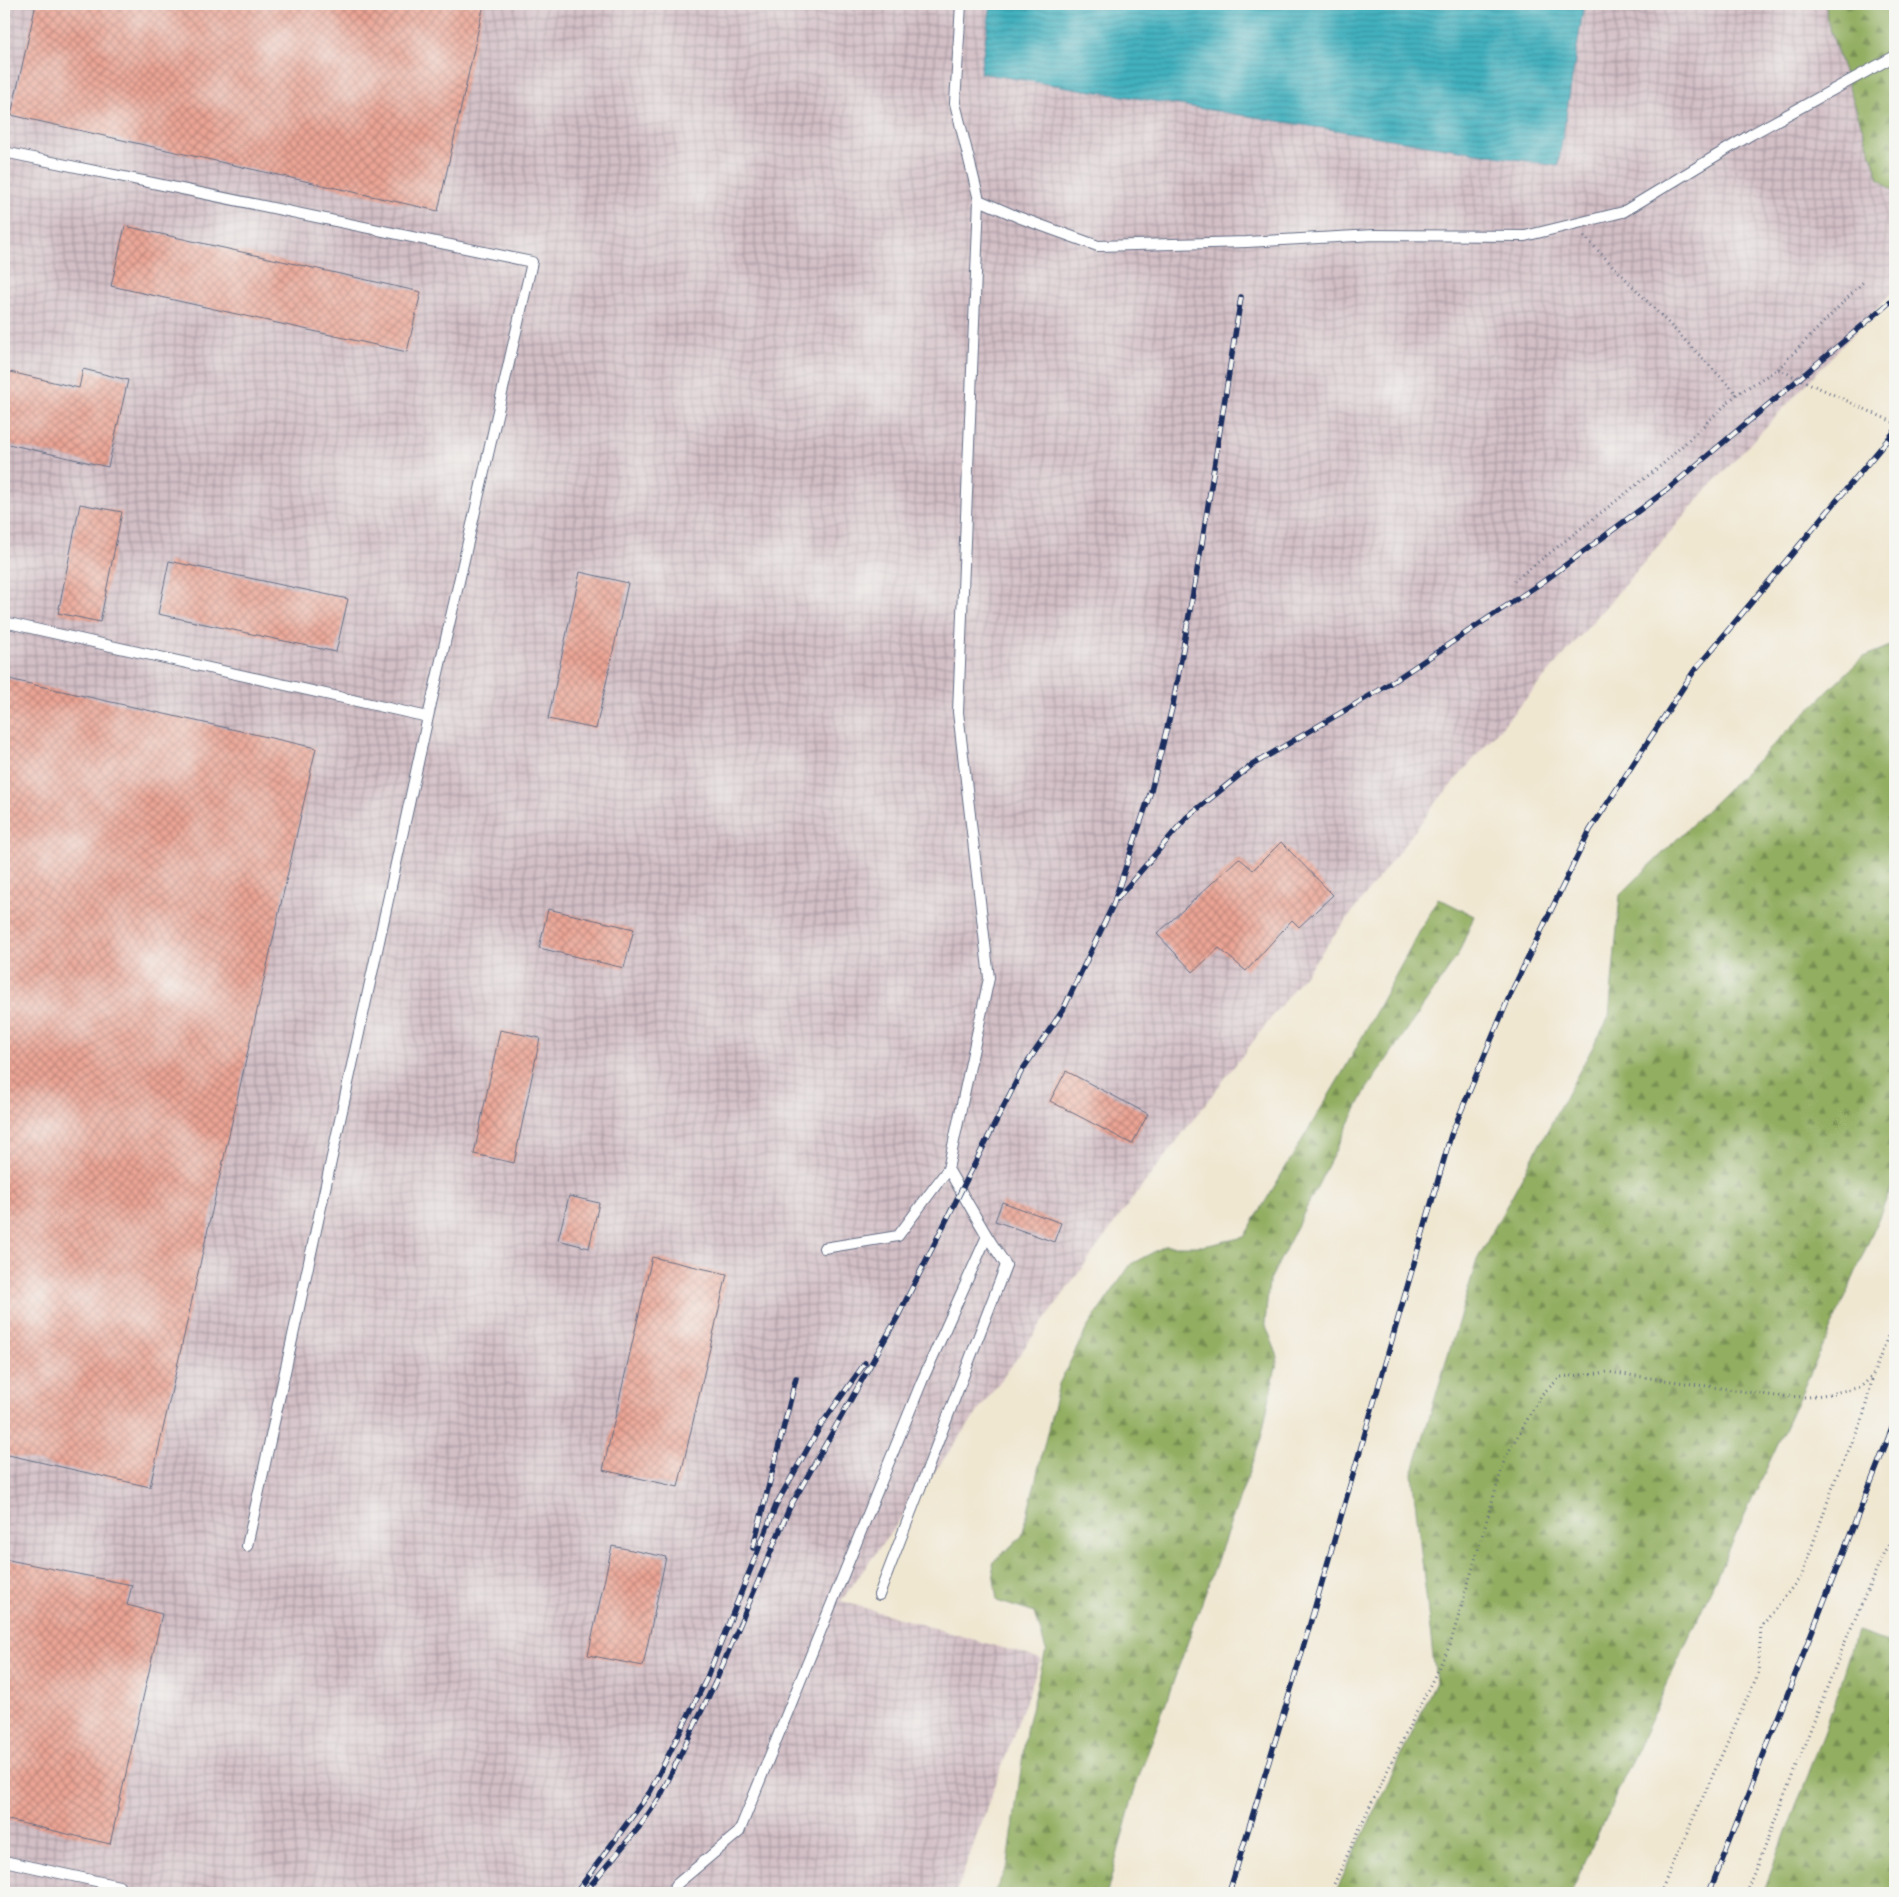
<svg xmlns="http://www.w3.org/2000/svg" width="1899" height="1897" viewBox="0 0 1899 1897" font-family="'Balsamiq Sans',sans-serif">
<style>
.industrial{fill:url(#industrial-grid)}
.forest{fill:url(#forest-firs);stroke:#566e5f}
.water{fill:url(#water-rules);stroke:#2e708e}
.building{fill:url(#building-cross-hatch)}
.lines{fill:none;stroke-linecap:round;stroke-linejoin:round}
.lane-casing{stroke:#666f86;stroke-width:12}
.path{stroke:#666f86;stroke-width:3;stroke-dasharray:1 4;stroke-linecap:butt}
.lane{stroke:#fff;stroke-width:10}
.rail-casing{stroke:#1b2f5e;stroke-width:5.5}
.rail{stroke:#f6f6f2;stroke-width:4;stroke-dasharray:11;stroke-linecap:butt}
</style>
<defs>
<pattern id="industrial-grid" width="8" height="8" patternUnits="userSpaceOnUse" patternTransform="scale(1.25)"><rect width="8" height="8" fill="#d2bec5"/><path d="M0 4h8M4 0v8" fill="none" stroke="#aa9ba3"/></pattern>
<pattern id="forest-firs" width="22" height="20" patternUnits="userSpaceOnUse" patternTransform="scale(1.25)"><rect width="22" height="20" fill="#92ae60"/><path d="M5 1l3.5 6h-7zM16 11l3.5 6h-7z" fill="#768e52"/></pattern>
<pattern id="water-rules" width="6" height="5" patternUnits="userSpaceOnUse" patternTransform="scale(1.25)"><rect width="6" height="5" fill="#42b1be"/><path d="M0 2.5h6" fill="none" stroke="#36909e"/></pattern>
<pattern id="building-cross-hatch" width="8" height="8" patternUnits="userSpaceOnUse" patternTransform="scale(1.25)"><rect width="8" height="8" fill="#eba494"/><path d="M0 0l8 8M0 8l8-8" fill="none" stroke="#be867c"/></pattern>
</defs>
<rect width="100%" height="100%" fill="#f6f6f2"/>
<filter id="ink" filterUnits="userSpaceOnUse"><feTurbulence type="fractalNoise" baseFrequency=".02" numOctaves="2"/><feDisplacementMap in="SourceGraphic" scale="10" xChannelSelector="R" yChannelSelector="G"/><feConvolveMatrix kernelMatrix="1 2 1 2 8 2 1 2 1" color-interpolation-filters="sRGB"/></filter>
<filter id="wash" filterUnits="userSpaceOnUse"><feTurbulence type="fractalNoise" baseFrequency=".0096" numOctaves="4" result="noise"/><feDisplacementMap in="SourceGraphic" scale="20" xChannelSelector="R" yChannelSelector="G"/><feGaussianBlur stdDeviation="1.12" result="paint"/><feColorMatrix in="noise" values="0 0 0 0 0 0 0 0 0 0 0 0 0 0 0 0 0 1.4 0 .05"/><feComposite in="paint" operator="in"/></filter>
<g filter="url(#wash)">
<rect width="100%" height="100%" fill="#f0e7d1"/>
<path class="industrial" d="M4,4H1895V289L1704,493L1440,798L1130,1202L841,1601L1041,1659L956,1893H4Z"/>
<path class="forest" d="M1826,4H1895V192L1879,179L1827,20Z
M1895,644V1179L1844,1300L1571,1893H1335L1436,1682L1412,1474L1477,1260L1609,1017L1620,895L1863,657Z
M1438,898L1474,916L1458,955L1366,1090L1269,1282L1265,1323L1278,1357L1261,1439L1136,1785L1107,1893H994L1008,1864L1027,1725L1046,1650L1035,1613L997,1601L992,1563L1022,1536L1059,1384L1087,1328L1131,1264L1165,1246H1204L1244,1237L1344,1070Z
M1856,1632L1895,1644V1893H1763L1826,1728Z"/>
<path class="water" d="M991,4H1584L1558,166L980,73Z"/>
<g id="blocks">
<path class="building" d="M36,4H484L438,211L11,115Z
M125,226L421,292L407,352L111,286Z
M83,369L128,380L108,467L4,443V399L10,372L79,388Z
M80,504L122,512L100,622L58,613Z
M169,561L348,599L336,652L158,614Z
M580,572L628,583L596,729L548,719Z
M4,678L316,748L150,1487L4,1454Z
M1281,842L1333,895L1299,927L1292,920L1246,971L1219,948L1193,972L1157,934L1239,858L1253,870Z
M548,909L634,929L624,968L539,948Z
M500,1030L540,1038L514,1163L474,1154Z
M1066,1071L1148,1114L1132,1144L1050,1101Z
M569,1196L599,1203L589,1248L558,1240Z
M1002,1202L1061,1223L1054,1242L995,1221Z
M652,1257L727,1274L678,1487L603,1470Z
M612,1546L666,1557L643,1666L588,1655Z
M4,1559L132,1585L127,1605L162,1614L110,1844L4,1819Z"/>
</g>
</g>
<g filter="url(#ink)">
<use href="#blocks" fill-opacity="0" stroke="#666f86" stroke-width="1"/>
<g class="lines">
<defs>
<path id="lane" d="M961,4L955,103L979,200L1018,217L1098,246L1247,242L1374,235L1525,236L1623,212L1752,134L1895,56
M4,152L532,262L428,717L247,1546
M4,622L428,717
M824,1248L898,1236L948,1169L989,978L958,712L979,200
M879,1595L1006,1265L987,1236
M4,1861L119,1886
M671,1893L677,1884L739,1832L922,1381L987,1236L948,1169"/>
</defs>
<use href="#lane" class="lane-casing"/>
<path class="path" d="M1584,236L1737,394
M1778,369L1863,282
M1514,581L1663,464L1737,394L1778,369L1895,423
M1330,1893L1368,1810L1450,1645L1505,1458L1542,1394L1561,1377L1608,1372L1776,1396L1809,1397L1829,1394L1861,1387L1873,1375L1895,1318
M1660,1893L1758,1674L1761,1627L1802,1575L1837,1475L1862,1421L1873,1376
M1746,1893L1845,1642L1884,1552L1895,1535"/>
<use href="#lane" class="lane"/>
<defs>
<path id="rail" d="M1117,899L1186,818L1252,765L1383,688L1544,581L1668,489L1895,298
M753,1548L796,1378
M576,1893L650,1792L706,1680L777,1503L821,1425L865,1363
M584,1893L640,1826L660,1797L715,1683L789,1509L897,1318L1021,1072L1063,1010L1113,905L1151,791L1173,704L1202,543L1241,297
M1229,1893L1297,1669L1451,1135L1510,995L1590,830L1694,671L1895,431
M1709,1893L1895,1421"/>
</defs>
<use href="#rail" class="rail-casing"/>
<use href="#rail" class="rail"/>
</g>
</g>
<rect width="1899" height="1897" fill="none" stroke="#f6f6f2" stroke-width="20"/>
</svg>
